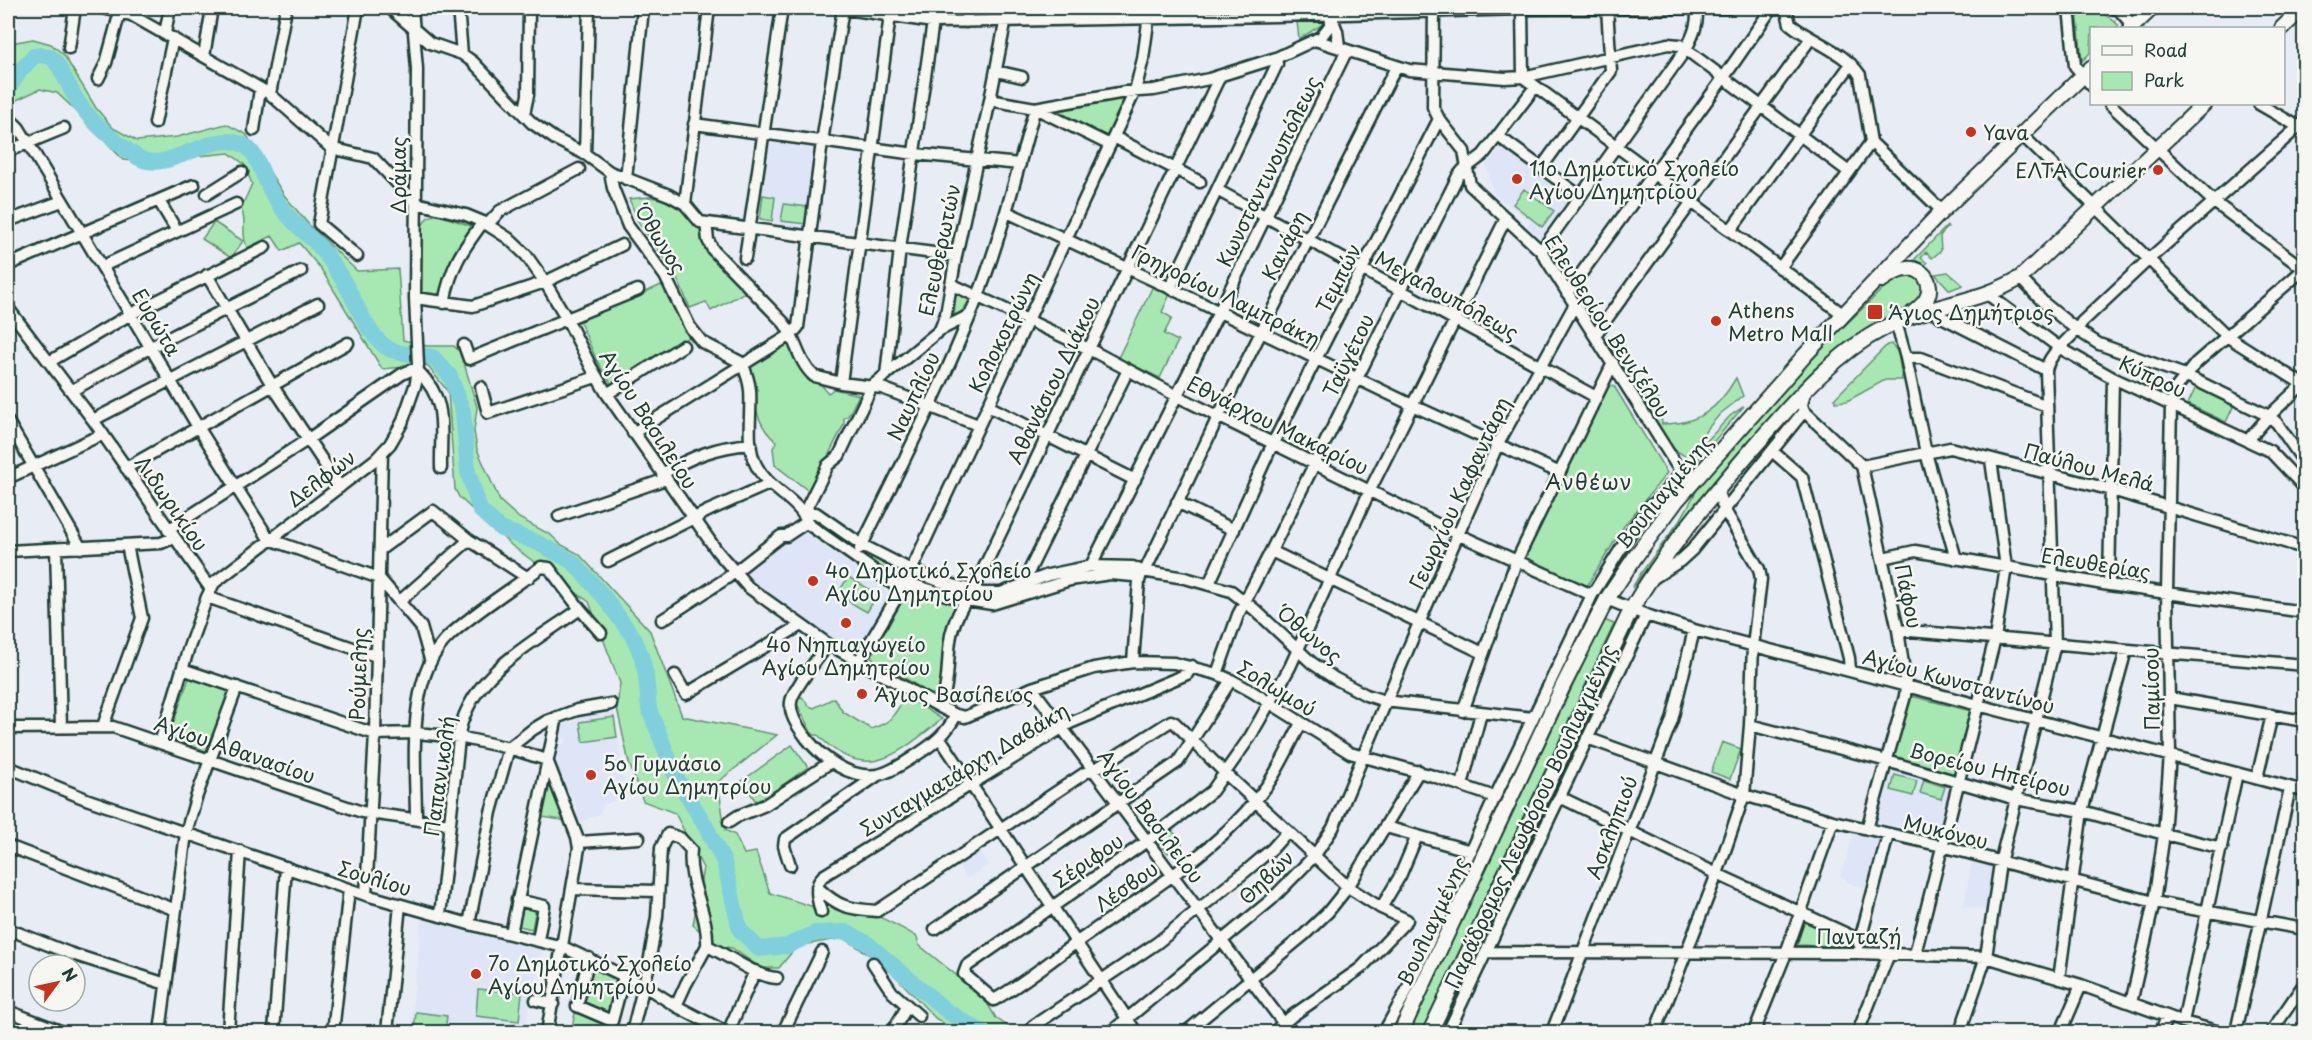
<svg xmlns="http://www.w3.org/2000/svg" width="2312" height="1040" viewBox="0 0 2312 1040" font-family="'Playpen Sans',sans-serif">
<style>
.built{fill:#dee5f7}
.green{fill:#a7e8b2;stroke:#639273;stroke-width:1.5}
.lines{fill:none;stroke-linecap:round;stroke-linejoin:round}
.river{stroke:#80cfdc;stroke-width:16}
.minor-casing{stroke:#1f3d34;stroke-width:15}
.major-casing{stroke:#1f3d34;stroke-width:18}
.minor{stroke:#f6f6f2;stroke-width:10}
.major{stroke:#f6f6f2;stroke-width:14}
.poi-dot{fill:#c8321e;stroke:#f6f6f2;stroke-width:2}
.labels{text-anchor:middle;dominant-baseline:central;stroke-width:5;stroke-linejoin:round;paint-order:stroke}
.poi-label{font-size:20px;fill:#1f3d34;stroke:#f6f6f2;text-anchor:start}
.street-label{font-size:20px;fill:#1f3d34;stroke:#f6f6f2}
.neighbourhood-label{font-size:21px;letter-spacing:1.5px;fill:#1f3d34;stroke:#f6f6f2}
</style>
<rect width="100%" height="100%" fill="#e8ecf5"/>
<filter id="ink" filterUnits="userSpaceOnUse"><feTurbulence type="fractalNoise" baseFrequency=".0167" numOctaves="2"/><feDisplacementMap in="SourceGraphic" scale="12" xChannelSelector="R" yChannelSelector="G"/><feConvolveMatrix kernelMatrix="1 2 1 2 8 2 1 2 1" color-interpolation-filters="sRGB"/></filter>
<g filter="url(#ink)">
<path class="built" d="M774,141L814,148L817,152L807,225L802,228L779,225V222L765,223L760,220L769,146Z
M1500,147L1570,199L1541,238L1527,226L1531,221L1494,194L1486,165Z
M802,529L891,595L859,649L853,650L816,627L765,592L742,570L780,543L787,547L794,533Z
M614,710L626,795L603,805L600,814L580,822L575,811L578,810L567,788H565L554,763L558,744H564L566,738L559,737L564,720L569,719L571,723L577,721L575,717Z
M1895,767L1954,785L1940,838L1876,821L1890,770Z
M1854,833L1869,837L1870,833L1884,838L1869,889L1846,882V879L1840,877Z
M979,851L988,865L966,879L958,865Z
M1972,861L1995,867L1989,910L1964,906Z
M422,918L543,947L524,1032H410Z"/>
<path class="green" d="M2077,9C2094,11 2107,12 2119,26L2116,28H2092L2091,52L2082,61Z
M1321,20L1323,24L1299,39L1297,22Z
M33,39L51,44L64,55L96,108L113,128L137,141L177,137L226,124L246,134L284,195L310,226L357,271L398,269L403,340L427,346H454L461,353L477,407L474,431L477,449L500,501L519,518L551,535L560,544L579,554L650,631L682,716L777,735L718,782L725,830L735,835L744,854L756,852L770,893L823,910L822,899L834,895C861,910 891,920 917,937L919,945L966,983L987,1003L996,1018L1016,1032H957L935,1018L887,967L844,938L797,946L779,968H764L755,964L732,948L718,946L693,925L703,868L675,813L643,801L629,763L617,708L620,683L589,602L511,545L459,497L455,489L448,392L427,365L382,369L321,269L299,243L282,251L272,236L247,248C240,230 248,226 241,208L252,184L244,164L229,153L198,156L163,163L123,160L90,124L57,93L40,89L8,104V53L11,43Z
M1123,99L1125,101L1108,137L1058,111Z
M1524,189L1554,211L1542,227L1513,204Z
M763,195L775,197L772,221L760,219Z
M649,197C690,199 725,260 747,291L711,311L706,302L690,308L674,271L640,225L629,199Z
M784,204L808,207L806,224L781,221Z
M436,214L474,227L442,299L420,295L422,226L427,218Z
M214,222L243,241L231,258L202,239Z
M1947,226L1948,227L1940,236L1941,251L1932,258L1926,252L1921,258L1927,263L1925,265L1914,260Z
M1948,272L1963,285L1950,290L1935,274Z
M1915,274L1925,291L1914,305L1860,333L1807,378L1704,494L1632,588L1641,573L1681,519L1697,490L1776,397L1801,368L1894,278Z
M664,284L691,336L612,385L598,363L579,320Z
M1153,286L1170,294L1162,312L1172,318L1164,334L1178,341L1160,378L1118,358Z
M958,292L971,299L958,316L954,318L956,293Z
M786,344L791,348L808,380L819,382L828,393L834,389L859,395L848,416L844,418V424L810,492L775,465L773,448L777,442C754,426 752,391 749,365Z
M1891,344L1898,352L1902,380H1885L1847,401L1835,402V398L1887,345Z
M1736,378L1743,396L1720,414L1698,440L1704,444L1730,416L1744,406L1698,460L1694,462L1672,448L1652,417L1660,406L1662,424C1699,424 1718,409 1736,378Z
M1610,385L1614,386L1667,473L1624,526L1587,586L1525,557L1603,394Z
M2196,387L2234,405L2226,422L2188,404Z
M1654,390L1655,398L1659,400L1650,413L1636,392Z
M863,552H866L905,574L901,580H895L863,557Z
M848,577L878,594L867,612L837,595Z
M909,589L952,603C960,611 950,619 948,628C944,649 942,670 941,691L937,694H930L871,657Z
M1604,620L1614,624L1424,1027L1421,1032H1409Z
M189,678L230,692L209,752L168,738Z
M1911,696L1971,711L1956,777L1894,757Z
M802,697L809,706L814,708L834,698L843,712L871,729C899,719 889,716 907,697L942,719C899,753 866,786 818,735H814L811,732L796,702L798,698Z
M614,717L617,737L583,742L580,722Z
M1722,742L1741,749L1730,779L1711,772Z
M792,745L808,767L757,803L742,781Z
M1895,775L1917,781L1913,796L1891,790Z
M1924,780L1945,787L1941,799L1920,793Z
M550,782L568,821L542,817Z
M1171,829L1182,843L1168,853L1157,840Z
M523,906L536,908L532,929L519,926Z
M1805,920L1852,945V946L1797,945Z
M591,967L621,983L610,1017L580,1004Z
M478,989L522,993L519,1021L476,1016Z
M576,1008L614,1025L612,1032H571Z
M416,1012L447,1016L445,1032H414Z"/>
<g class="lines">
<path class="river" d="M8,90L20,71L34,56C40,55 47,54 52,58C60,65 69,87 75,97C91,123 113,140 137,157C170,178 216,121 249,149C258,156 265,182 272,193C285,216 298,226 317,244C326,253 334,266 341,277C356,299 365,334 389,349C397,354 423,355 433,357L450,376L463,412L468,472L480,510L501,529L538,543L573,562L604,597L634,638L641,655L646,675L649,709L677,779L705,825L724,862L740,930L759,949L787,946L815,933L846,932L867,943L948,1012L982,1032"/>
<defs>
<path id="minor" d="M103,8L131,15L270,94L331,148L373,158L416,203L466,215L483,222L508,238L526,255L545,282L567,319L591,367L607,394L717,551L748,587L828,644L940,707L956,715L965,717L1032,688L1094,668L1133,662L1174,663L1217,674L1231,680L1251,691L1350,753L1433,776L1495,797
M390,8L430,43L462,54L473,62L532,123L555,139L585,154L610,172L613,188L628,226L665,276L690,327L702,342L742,363C746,372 749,381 750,390C752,414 745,443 756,465C768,490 799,499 808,524L896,586L914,585L960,599L992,604L1070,580L1110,574L1133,576L1142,571
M458,8L462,54
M840,8L933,22L1276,16L1522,9L1728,8
M1434,8L1433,107L1439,119L1464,151L1470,185L1541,251L1677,466L1696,479
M1522,8L1523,77L1844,315
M1786,8L1790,24C1812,42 1844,51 1860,75L1871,142L1942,211
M2069,8L2075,66L2092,86
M2113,8L2119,10L2135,28
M1332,18L1337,31L1339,46
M966,22L968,8
M165,33L170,8
M1315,40L1409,70L1505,78L1523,77L1668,44L1680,45L1849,172
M69,48L75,8
M204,56L212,8
M996,71L1022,77
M98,79L106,63L121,8
M270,94L286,8
M990,100L1035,108L1125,92L1154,90L1209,79L1276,58L1321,37L1331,24L1330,8
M2110,104L2214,202L2304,269
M2259,104L2304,130
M1035,108L1110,145
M524,114L528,95L529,8
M8,123H14L19,128L198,427L269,539L379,578L421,627L430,659
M155,123L173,38
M694,124L915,154L1020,164
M254,130L260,89
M2022,135L2228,337L2304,385
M1498,136L1580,196
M1114,137L1200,182
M8,151L64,128
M585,154L589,8
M1542,167L1611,71L1607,8
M610,172L669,195L685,204L700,222L956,256
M626,179L643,8
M1217,190L1596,397
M207,194L242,172
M159,201L177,231
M685,204L709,8
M1007,212L1170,288L1412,405L1558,472
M8,221L62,201
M706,223L708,240L713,250L784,323C796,339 798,362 814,376L841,383L882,388L978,425
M487,225L500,211L579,169
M1730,231L1851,64
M1541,251L1686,49C1694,34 1698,24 1697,8
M357,256L319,224L358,8
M745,258L782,8
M8,265L194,185
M103,266L236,204
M1780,268L1871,142
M207,275L272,385L340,487
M2020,278L2045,304L2077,330L2099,344L2185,375L2269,416L2277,423L2304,462
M951,284L1089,349L1177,396L1457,534L1592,595
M1170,288L1277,64L1276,58
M1567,293L1724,77L1772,8
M1986,293L2060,348L2113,378L2270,451L2304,487
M415,298L473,306L545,282L622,245
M444,303C451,266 461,252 483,222
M8,308L93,420L210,588
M1932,310L1938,315L2046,370
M1896,322L1906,358L1926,453L1956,559
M940,330L970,315
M1595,335L1811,38
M464,345L469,359L638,290
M1906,358H1921L2047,406
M49,362L131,314L265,247
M418,371C449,402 440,427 441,468
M886,375L900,248L935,8
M841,383L891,8
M481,387L488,413L596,377
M71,391L151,347L301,271
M1805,392L1802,405L1804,411L1862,466L1898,630L1906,685L1905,696L1867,829
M607,394L683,346
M988,406L1135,480
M93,420L318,304
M8,422L81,548
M633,433L792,334L798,327L822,142L843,8
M2249,439L2269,416L2304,383
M1772,451L1802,477L1849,658L1850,670
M1862,466L1950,448L2112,490L2304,548
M126,468L348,343
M662,474C693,456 715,447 751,444
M8,478L103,434
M1177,502L1234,530
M804,513H816L862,545L911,570L942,582L983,593H1001L1048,575L1091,566L1133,567L1142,571L1185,578L1231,591L1254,609L1312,663L1334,678L1366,695L1385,701L1533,718
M804,513L828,465L839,456L872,386L940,330L946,314L956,256L990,100L1008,8
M559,516L666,479
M168,530L307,440L402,374L411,370L418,371
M56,549L61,727
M381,549L433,511L469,540L528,578
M860,549C901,466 944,383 978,296C1002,234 1017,171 1035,108
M8,551L161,543L173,538
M1271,551L1483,653
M1883,558L1915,551L2109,585L2304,612
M608,561L710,510L769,484
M1091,566L1219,312L1347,50
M1145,571L1219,415L1396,67
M1652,579L1680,561L1692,550L1804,411
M1026,583L1030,569L1128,370
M1209,584L1273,443L1439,119
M2109,585L2113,378
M207,597L376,656
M1607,599L1646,615L1694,630L2304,791
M400,601L469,540
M580,609L601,633
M662,620L727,578L781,536H786L807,522
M1898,630L2304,665
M828,644C820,656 792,690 791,702C789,716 799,728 807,739C823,759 850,779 878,775C892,772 907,761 918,754C935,743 947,733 956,715
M859,661L904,585L917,558L1135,91L1143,59L1150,8
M1133,662L1139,581L1142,571
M182,669L375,734L416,733L459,737L509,748L547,760L577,837L579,848L547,1032
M1217,674L1238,615L1271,551L1458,176L1463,170L1483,155L1535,87
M675,675L686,694L801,625
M1032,688L1290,1032
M2170,698L2304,721
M940,707C949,686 947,663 950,641C953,617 969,596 980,576L1220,76
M1463,711L1516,562L1613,363
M1301,723C1290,745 1280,767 1266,787C1222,848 1148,892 1087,935C1056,956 1026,982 994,1000L964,974L967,966L1147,841L1212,791L1250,737L1290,667L1370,490L1506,218
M1750,725L1887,761L2016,799L2082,811L2164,834L2222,848
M103,726L142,618L127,545
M8,728L113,727L362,812L449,824
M940,738L1136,1032
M1587,738L1744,795L1833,821L1942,846L2154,902L2304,929
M160,743L188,650L207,597L214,583L376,459L390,444L402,423L416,383L418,365L415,298L417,69L412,8
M8,767L86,799L366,895L469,924L563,947L643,985L676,1006L726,1032
M2257,778L2272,715
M1462,785L1481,713
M1560,797L1717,874L1860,940
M416,819C416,763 405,677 449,636C477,610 511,590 541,567L549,568L580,609C535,642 475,670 460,729L440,916
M729,822L738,816L765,805L831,762
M1386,827L1471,851
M579,842L639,838
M8,846L176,910
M790,865L784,846L785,839L878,775
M817,887C838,907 848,909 877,911L1085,773L1102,765L1171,721L1175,723L1224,772L1348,887L1381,908L1407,920L1361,968L1292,1016L1274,1032
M572,889L657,891
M366,895L375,734L382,453
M517,900L544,906L538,940
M1381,908L1400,876L1417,836
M821,912C818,900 813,886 823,876L1070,723L1187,674L1192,666
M469,924L491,812L509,748L532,730L547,721L577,710L611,704
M8,929L69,953L166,984
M935,929L1178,762L1231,680
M511,933L557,717
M1859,944L1888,835
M1486,952L1857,953L1986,957L2081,985L2183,1022L2220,1032
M1915,954L1995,638L2006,567L1991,460
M589,958L577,1006L612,1021L624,976
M873,963L892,992L919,1016
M2059,979L2082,811L2126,650
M536,1000L553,1004
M2131,1003L2154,902L2164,834L2170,755L2167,593L2171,406L2176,388L2196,363L2304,269
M676,1006L686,984L707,946
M8,1011L63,1032
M2183,1022L2237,773
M1033,1026L1157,943L1246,871L1272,849L1288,831
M160,1032L186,833L196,798L237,687
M228,1032L240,851
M274,1032L286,867
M333,1032L349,889
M387,1032L400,905
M632,1032L648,969L657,917L661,848L668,834L680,838L691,850C687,883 709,913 707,946C729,955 755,977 777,978
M728,1032L755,971
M783,1032L822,952
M892,1032L907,1007
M1111,1032L1271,900L1315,855L1333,828L1419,623L1498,444L1575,304
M1186,1032L1304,935L1328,912L1348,887L1419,771
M1384,1032L1405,994L1495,797L1592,595L1637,523L1678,477
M1448,1032L1646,615
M1552,1032L1672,720L1694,630
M1655,1032L1717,874L1744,795L1750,725L1753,646L1761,579L1759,569L1724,509L1717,490
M1754,1032L1786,953L1833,821
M1858,1032L1889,954
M1960,1032L1986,957L2000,863L2055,644L2046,370C2050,350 2072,340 2082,322L2148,260L2304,122
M2061,1032L2081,985
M2161,1032L2167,1016
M2236,1032L2290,788
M2271,1032L2304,984"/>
<path id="major" d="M2131,28L2152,8
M2282,28L2303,8
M1882,280C1889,275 1898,269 1908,269C1923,267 1934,284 1927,298C1924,305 1916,310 1911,315
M1652,506L1677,500
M1401,1032L1563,686L1607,599L1635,557L1677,500L1806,354L1942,211L2092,67
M1430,1032L1631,610C1665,551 1709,499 1754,447C1792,404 1832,355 1884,328C1927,305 1979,303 2020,278L2204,104"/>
</defs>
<use href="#minor" class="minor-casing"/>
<use href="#major" class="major-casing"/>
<use href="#minor" class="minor"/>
<use href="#major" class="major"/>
</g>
</g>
<g class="poi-dot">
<circle cx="1971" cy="132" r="6"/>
<circle cx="2158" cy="170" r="6"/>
<circle cx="1517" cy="179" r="6"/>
<rect x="1867" y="304" width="16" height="16" rx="3"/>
<circle cx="1716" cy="321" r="6"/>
<circle cx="813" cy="581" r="6"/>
<circle cx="846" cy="623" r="6"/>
<circle cx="862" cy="694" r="6"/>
<circle cx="591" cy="775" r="6"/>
<circle cx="476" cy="974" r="6"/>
</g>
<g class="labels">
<g class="poi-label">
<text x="1983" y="132">Yava</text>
<text x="1529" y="168">11ο Δημοτικό Σχολείο<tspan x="1529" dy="23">Αγίου Δημητρίου</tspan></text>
<text x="2146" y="170" text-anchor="end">ΕΛΤΑ Courier</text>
<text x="1728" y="310">Athens<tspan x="1728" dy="23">Metro Mall</tspan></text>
<text x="1888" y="312">Άγιος Δημήτριος</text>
<text x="825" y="570">4ο Δημοτικό Σχολείο<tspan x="825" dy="23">Αγίου Δημητρίου</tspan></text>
<text x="846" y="644" text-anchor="middle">4ο Νηπιαγωγείο<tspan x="846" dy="23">Αγίου Δημητρίου</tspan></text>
<text x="874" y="694">Άγιος Βασίλειος</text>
<text x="603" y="763">5ο Γυμνάσιο<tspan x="603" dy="23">Αγίου Δημητρίου</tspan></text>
<text x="488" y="963">7ο Δημοτικό Σχολείο<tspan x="488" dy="23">Αγίου Δημητρίου</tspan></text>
</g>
<g class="street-label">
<text transform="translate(1268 171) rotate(-64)">Κωνσταντινουπόλεως</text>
<text transform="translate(398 175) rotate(-90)">Δράμας</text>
<text transform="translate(661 239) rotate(58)">Όθωνος</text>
<text transform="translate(1284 245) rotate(-63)">Κανάρη</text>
<text transform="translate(939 250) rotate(-78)">Ελευθερωτών</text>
<text transform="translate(1338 278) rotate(-63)">Τεμπών</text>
<text transform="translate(1226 295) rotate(26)">Γρηγορίου Λαμπράκη</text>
<text transform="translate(1447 295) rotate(29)">Μεγαλουπόλεως</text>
<text transform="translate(157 322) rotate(59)">Ευρώτα</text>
<text transform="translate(1608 326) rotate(57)">Ελευθερίου Βενιζέλου</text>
<text transform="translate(1003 332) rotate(-64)">Κολοκοτρώνη</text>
<text transform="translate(1348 355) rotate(-64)">Ταϋγέτου</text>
<text transform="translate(2153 376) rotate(25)">Κύπρου</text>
<text transform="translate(1053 380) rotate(-64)">Αθανάσιου Διάκου</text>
<text transform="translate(913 396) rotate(-65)">Ναυπλίου</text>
<text transform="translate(649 419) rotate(57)">Αγίου Βασιλείου</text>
<text transform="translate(1278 425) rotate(26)">Εθνάρχου Μακαρίου</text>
<text transform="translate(2089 467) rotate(15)">Παύλου Μελά</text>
<text transform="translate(321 478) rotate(-37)">Δελφών</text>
<text transform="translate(1664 491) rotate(-51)">Βουλιαγμένης</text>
<text transform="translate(1459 493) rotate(-65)">Γεωργίου Καφαντάρη</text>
<text transform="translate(172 503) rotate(55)">Λιδωρικίου</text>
<text transform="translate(2096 563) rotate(9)">Ελευθερίας</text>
<text transform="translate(1909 596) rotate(78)">Πάφου</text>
<text transform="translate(1310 634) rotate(40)">Όθωνος</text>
<text transform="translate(358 674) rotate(-88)">Ρούμελης</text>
<text transform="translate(1959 681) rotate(15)">Αγίου Κωνσταντίνου</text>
<text transform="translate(1277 688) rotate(31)">Σολωμού</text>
<text transform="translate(2151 689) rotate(-91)">Παμίσου</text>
<text transform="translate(235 749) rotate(19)">Αγίου Αθανασίου</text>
<text transform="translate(964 769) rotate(-31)">Συνταγματάρχη Δαβάκη</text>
<text transform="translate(1990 769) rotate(14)">Βορείου Ηπείρου</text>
<text transform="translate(439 776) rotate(-82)">Παπανικολή</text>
<text transform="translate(1151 816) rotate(53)">Αγίου Βασιλείου</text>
<text transform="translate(1530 816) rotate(-65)">Παράδρομος Λεωφόρου Βουλιαγμένης</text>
<text transform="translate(1611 827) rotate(-69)">Ασκληπιού</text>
<text transform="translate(1946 831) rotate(14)">Μυκόνου</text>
<text transform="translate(1088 860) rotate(-34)">Σέριφου</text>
<text transform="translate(1266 877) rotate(-44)">Θηβών</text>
<text transform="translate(375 878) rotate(17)">Σουλίου</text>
<text transform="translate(1126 886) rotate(-35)">Λέσβου</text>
<text transform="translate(1432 921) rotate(-65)">Βουλιαγμένης</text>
<text x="1859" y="936">Πανταζή</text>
</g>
<g class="neighbourhood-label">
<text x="1589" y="481">Ανθέων</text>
</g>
</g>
<rect width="2312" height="1040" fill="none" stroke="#f6f6f2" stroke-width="30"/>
<rect x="15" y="15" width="2282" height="1010" fill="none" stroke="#1f3d34" stroke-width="2" filter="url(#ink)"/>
<rect x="2090" y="27" width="195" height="78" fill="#f6f6f2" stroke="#a0aca6" stroke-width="1.5"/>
<rect x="2102" y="46" width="30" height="9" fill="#f6f6f2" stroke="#a0aca6" stroke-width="1.5"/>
<text x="2144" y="57" font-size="18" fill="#1f3d34">Road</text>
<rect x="2102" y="72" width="30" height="18" fill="#a7e8b2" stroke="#a0aca6" stroke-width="1.5"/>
<text x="2144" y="87" font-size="18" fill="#1f3d34">Park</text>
<g transform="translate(57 983) rotate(57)"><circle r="28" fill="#f6f6f2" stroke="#a0aca6" stroke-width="1.5"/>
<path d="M0-4.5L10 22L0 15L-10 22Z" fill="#c8321e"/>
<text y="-9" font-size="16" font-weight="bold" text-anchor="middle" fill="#1f3d34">N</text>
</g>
</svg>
